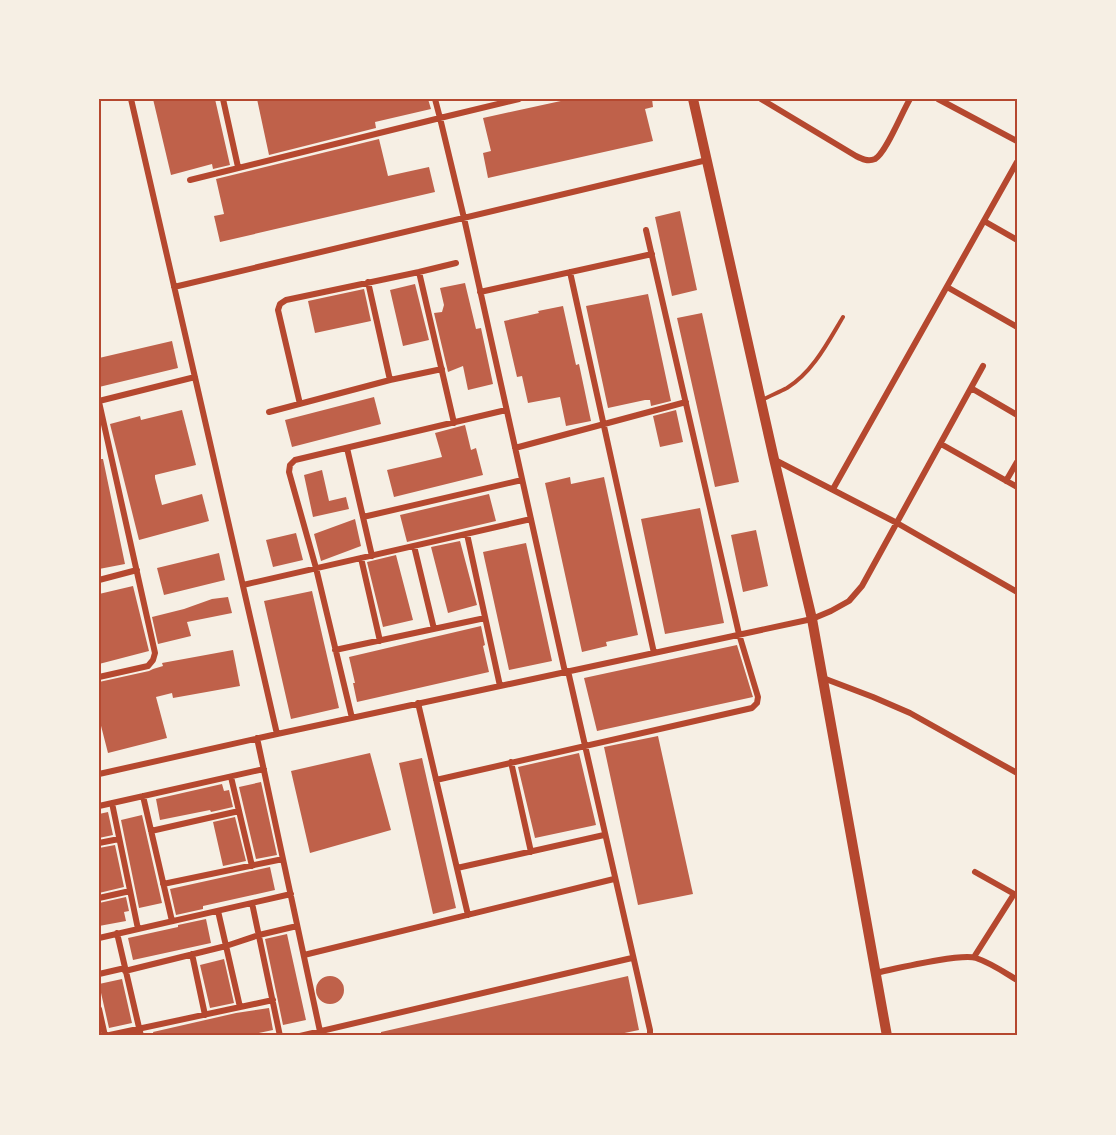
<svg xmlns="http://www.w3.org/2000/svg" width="1116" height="1135" viewBox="0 0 1116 1135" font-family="'Work Sans',sans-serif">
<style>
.building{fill:#bf614a}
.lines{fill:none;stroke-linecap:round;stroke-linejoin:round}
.service{stroke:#b5482f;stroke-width:4}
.minor{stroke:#b5482f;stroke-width:6}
.secondary{stroke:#b5482f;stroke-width:10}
.neatline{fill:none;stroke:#b5482f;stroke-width:2}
</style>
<rect width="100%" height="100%" fill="#f6efe4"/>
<path class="building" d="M153,99H215L230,165L213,169L212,164L171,175Z
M257,99H428L431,109L375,122L376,128L269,155Z
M570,99H652L653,107L645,109L653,141L488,178L483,153L491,151L483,118Z
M379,139L388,176L429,167L435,192L220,242L214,216L224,214L216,179Z
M680,211L697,290L672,296L655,217Z
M465,283L476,329L481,328L493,384L468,390L463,366L448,372L434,313L442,312L444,305L440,288Z
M415,284L429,340L403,346L390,290Z
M364,289L371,321L315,333L308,301Z
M648,294L671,401L651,406L650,400H645L608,408L586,306Z
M563,306L576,365L579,364L591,421L566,426L560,397L528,403L522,376L517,377L504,321L539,313L538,311Z
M702,313L739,482L715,487L677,318Z
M172,341L178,368L99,387V358Z
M374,397L381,424L292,447L285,420Z
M182,410L196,465L155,475V478L162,505L202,494L209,521L139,540L110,424L140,416L141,420Z
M676,410L683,442L660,447L653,416Z
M465,425L471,450L476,448L483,475L394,497L387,470L442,457L435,433Z
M99,459H103L125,564L99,569Z
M322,470L329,501L346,497L349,509L313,517L304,475Z
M570,477L571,484L604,477L638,635L606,642L607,646L582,652L545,483Z
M489,494L496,521L407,542L400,515Z
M700,508L724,623L665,634L641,519Z
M355,519L361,546L321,561L314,534Z
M756,530L768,586L743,592L731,535Z
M296,533L303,560L273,567L266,540Z
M460,541L477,605L448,613L431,547Z
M526,543L552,661L509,670L483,552Z
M219,553L225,580L164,595L157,568Z
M396,555L413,620L383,627L367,562Z
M133,586L149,651L99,664V594Z
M312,591L339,708L291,719L264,601Z
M228,597L232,613L187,622L191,636L158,644L152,617L184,609L212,599Z
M481,626L485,645L483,646L489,672L357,702L353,683H355L349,657Z
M737,645L753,697L597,731L584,678Z
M233,650L240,686L173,698L172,693L156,697L167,738L108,753L99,718V682L149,671L153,669L163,666L162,663Z
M658,736L693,894L638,905L604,747Z
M370,753L391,830L310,853L291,771Z
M579,753L596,825L535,838L518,767Z
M422,758L456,908L433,914L399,763Z
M261,782L277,855L256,859L239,787Z
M222,784L224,791L229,790L233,807L211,812L210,810L160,820L156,799Z
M108,812L113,835L99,838V814Z
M142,815L162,903L139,908L121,820Z
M235,817L246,861L223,866L213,822Z
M115,845L124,887L99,893V848Z
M270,867L275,890L203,906V909L176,915L170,889Z
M126,897L129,911L124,912L126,921L99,926V903Z
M206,919L211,943L133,960L128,938L178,927V925Z
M287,934L306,1020L283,1025L265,939Z
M224,959L234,1003L210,1008L200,965Z
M628,976L639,1030L610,1036H477L476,1033L465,1036H381V1032Z
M316 990a14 14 0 1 1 28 0a14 14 0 1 1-28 0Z
M122,979L132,1023L109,1028L99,984Z
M269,1008L273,1030L245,1036H154L153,1032L236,1013Z"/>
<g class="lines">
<path class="service" d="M762,400C770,396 779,392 787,388C813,372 828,342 843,317"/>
<path class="minor" d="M131,99L277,734
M223,99L238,167
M519,99L440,118L464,218L565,672
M761,99L856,156C862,159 868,162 875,159C886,153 902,112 910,99
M938,99L1017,141
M190,180L440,118L435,99
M984,221L1017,240
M419,272L454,423
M570,272L654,653
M368,282L390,380L442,369
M174,287L707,160
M947,287L1017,327
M480,292L652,254
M971,388L1017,415
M99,401L195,377
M99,402L155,653L153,660L148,666L99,677
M300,404L278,310L280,304L286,300L419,272L456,263
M269,412L390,380
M941,444L1017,487
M347,448L372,556
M515,448L686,402
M775,460L897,523L1017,592
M1006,481L1017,462
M833,489L1017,162
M363,517L522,480
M467,534L500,686
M414,546L434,629
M361,558L380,641
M99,580L137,570
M243,585L531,519
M335,650L485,618
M568,671L650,1030V1036
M823,678L873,697L910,713L1017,773
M418,703L468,915
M352,718L316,568L289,472L290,465L295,460L506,410
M257,738L321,1036
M511,762L531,852
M99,774L277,734L812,619L831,611L849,601L862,586L983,366
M231,777L252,866
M436,780L752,708L757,703L758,697L739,634L646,230
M143,796L172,921
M112,803L138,929
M99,806L264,769
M151,831L239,811
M99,843L119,839
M457,868L604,835
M975,872L1016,895
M163,884L283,859
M99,898L130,891
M252,903L280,1036
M218,911L240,1007
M117,933L141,1036
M99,938L291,894
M192,954L205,1015
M304,955L614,879
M974,957L1014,894
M125,971L226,946L259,935L297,926
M875,973C895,969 960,953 976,958C991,963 1004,972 1017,980
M99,974L125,968
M99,1009L105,1036
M105,1036L273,1000
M300,1036L632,958"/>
<path class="secondary" d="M693,99L774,459L812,619L887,1036"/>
</g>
<rect width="1116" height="1135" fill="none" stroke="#f6efe4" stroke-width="201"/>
<rect x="100" y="100" width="916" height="934" class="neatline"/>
</svg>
